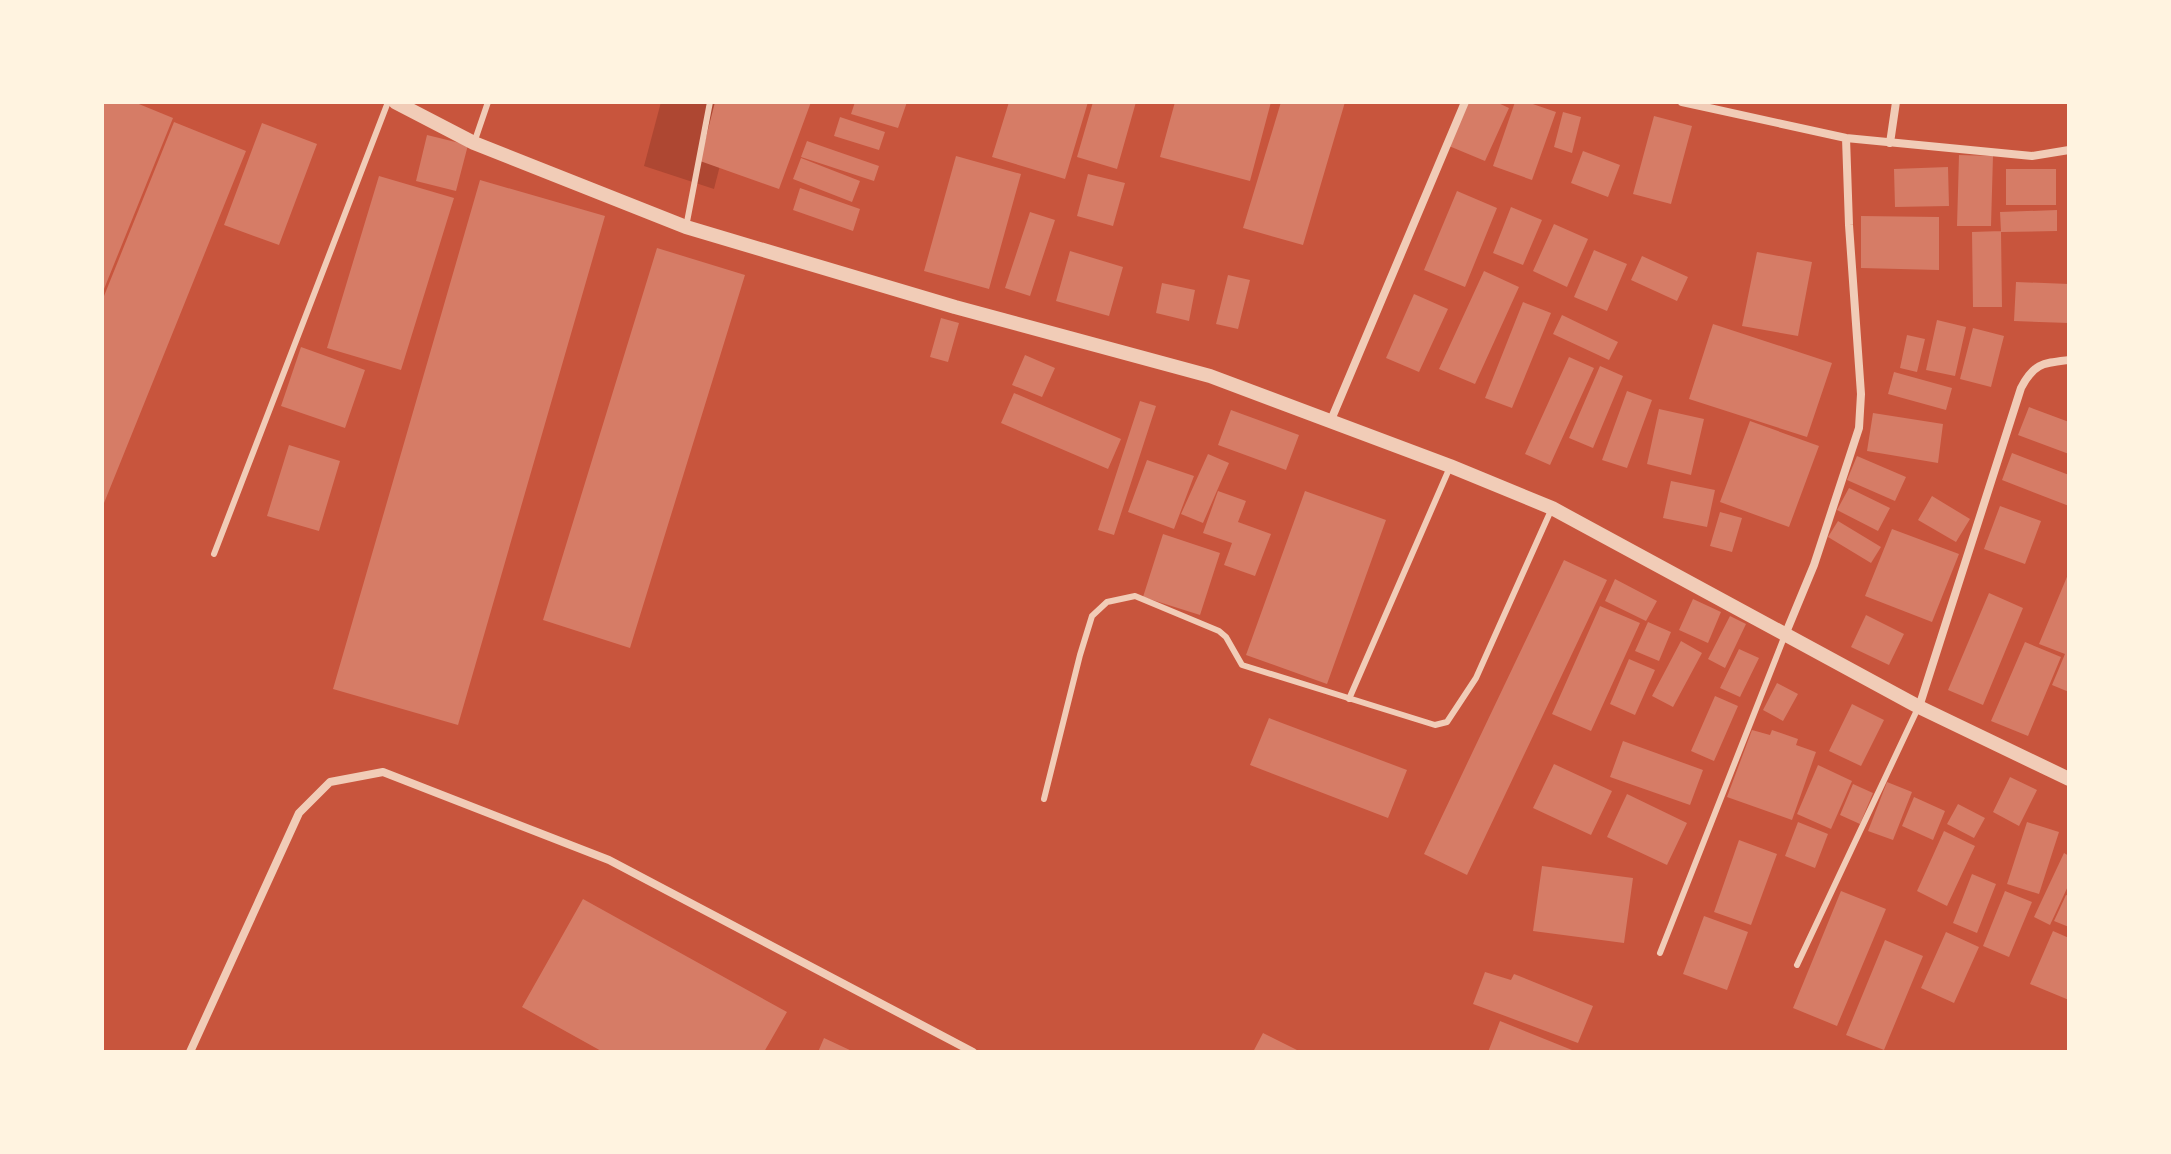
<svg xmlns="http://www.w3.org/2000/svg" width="2171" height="1154" viewBox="0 0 2171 1154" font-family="Cabin,sans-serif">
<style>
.green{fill:#ae4732}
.building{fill:#d67c66}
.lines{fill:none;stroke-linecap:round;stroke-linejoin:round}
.service{stroke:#f1ccb7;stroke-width:6}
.minor{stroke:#f1ccb7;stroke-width:8}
.tertiary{stroke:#f1ccb7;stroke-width:14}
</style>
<rect width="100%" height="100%" fill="#c8553d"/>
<path class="green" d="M661,102H736L714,189L644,166Z"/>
<path class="building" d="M102,102H134L173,118L102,294Z
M715,102H811L779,189L700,161Z
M855,102H907L898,128L851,114Z
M1009,102H1088L1065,179L992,157Z
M1093,102H1136L1117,169L1077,157Z
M1175,102H1271L1250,181L1160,157Z
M1281,102H1345L1303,245L1243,228Z
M1469,102H1496L1509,108L1485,161L1449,146Z
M1515,102H1527L1556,112L1532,180L1493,166Z
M1563,112L1581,117L1572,153L1554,147Z
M1654,116L1692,126L1671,204L1633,194Z
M840,117L885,132L879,150L834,136Z
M174,122L246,151L102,508V301Z
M262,123L317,144L279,245L224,225Z
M427,135L468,145L456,191L416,181Z
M807,141L879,166L874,181L801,157Z
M1583,151L1620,165L1608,197L1571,183Z
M1959,155L1993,156L1991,226H1957Z
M956,156L1021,174L989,289L924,271Z
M801,158L860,181L852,202L793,179Z
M1948,167L1949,206L1895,207L1894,169Z
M2006,169H2056V205H2006Z
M1088,174L1125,183L1113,226L1077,216Z
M379,176L454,198L401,370L327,348Z
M480,180L605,216L458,725L333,689Z
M800,188L860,209L853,231L793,210Z
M1457,191L1497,208L1465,287L1424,270Z
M1511,207L1542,220L1523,265L1493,253Z
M2057,210V231L2001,232L2000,212Z
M1030,212L1055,220L1030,296L1005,288Z
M1861,216L1939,217V270L1861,268Z
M1554,224L1588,239L1567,287L1533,271Z
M2001,231L2002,307H1973L1972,232Z
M657,248L745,275L630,648L543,620Z
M1594,250L1627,264L1607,311L1574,297Z
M1070,251L1123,267L1109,316L1056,301Z
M1757,252L1812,262L1798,336L1742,326Z
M1642,256L1688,277L1677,301L1631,280Z
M1484,271L1519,287L1475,384L1439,369Z
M1228,275L1250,280L1238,329L1216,324Z
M2016,282L2069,284V323L2014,321Z
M1162,283L1195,290L1189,321L1156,313Z
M1414,294L1448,309L1419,372L1386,358Z
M1523,302L1551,313L1512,408L1485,398Z
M1562,315L1618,342L1609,360L1553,334Z
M941,318L959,323L948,362L930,357Z
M1937,320L1966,327L1955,376L1926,370Z
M1713,324L1832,363L1807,437L1689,399Z
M1973,328L2004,336L1991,387L1960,379Z
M1907,335L1925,339L1917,372L1900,368Z
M301,347L365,370L345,428L281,406Z
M1025,355L1055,368L1042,397L1012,385Z
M1569,357L1594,368L1550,465L1525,454Z
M1600,366L1623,376L1593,448L1569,438Z
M1894,372L1952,388L1946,410L1888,394Z
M1627,391L1652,400L1627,468L1602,460Z
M1014,393L1121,439L1108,469L1001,423Z
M1140,401L1156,406L1114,535L1098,530Z
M2029,407L2069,422V454L2018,435Z
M1659,409L1704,419L1691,475L1647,464Z
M1231,410L1299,435L1286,470L1218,445Z
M1873,413L1943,424L1938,463L1867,451Z
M1750,421L1819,446L1789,527L1720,502Z
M289,445L340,461L319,531L267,516Z
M2012,453L2069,475V506L2002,480Z
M1208,454L1229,463L1203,523L1181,514Z
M1857,456L1906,477L1895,501L1847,480Z
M1147,460L1194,476L1174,529L1128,512Z
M1671,481L1715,490L1707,527L1663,518Z
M1849,488L1890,508L1878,531L1837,510Z
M1218,491L1246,501L1238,522L1271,534L1255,576L1224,565L1232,543L1203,533Z
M1305,491L1386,520L1327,684L1246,655Z
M1932,496L1970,519L1956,542L1918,520Z
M2000,506L2041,521L2025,564L1984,549Z
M1720,512L1742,518L1732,552L1710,546Z
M1838,521L1881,547L1871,563L1828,537Z
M1892,529L1959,554L1932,622L1865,596Z
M1163,534L1220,553L1200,615L1143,597Z
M1564,560L1607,580L1467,875L1424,854Z
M2069,572V692L2052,685L2065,654L2039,644Z
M1615,579L1657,601L1646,621L1605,601Z
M1989,593L2023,608L1983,705L1948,690Z
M1693,599L1721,612L1708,643L1679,630Z
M1600,606L1640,623L1591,731L1552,714Z
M1866,615L1904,634L1889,665L1851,647Z
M1730,616L1746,624L1725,668L1708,659Z
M1648,622L1671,632L1659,661L1635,651Z
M1681,641L1702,653L1673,707L1652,696Z
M2025,642L2061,657L2028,736L1991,721Z
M1739,649L1759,658L1740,697L1720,688Z
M1629,659L1655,670L1635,715L1610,704Z
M1777,683L1798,694L1783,721L1763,710Z
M1715,696L1738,706L1714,761L1691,751Z
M1852,704L1884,720L1861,766L1829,751Z
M1269,718L1407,770L1388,818L1250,765Z
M1752,730L1770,735L1772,730L1798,739L1796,745L1816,752L1792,820L1727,797Z
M1623,741L1703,770L1690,805L1610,777Z
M1554,764L1612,791L1591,835L1533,808Z
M1818,765L1852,781L1831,829L1797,814Z
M2010,777L2037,790L2019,826L1993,812Z
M1887,782L1912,792L1893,840L1868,831Z
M1853,784L1873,793L1860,824L1840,815Z
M1627,794L1687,823L1667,865L1607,837Z
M1914,797L1945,811L1933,840L1902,826Z
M1958,804L1985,818L1974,838L1947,824Z
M1798,822L1828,834L1815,868L1785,856Z
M2027,822L2059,832L2039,894L2007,884Z
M1944,831L1975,846L1947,906L1917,891Z
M1739,840L1777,854L1751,925L1714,912Z
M2064,853L2069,856V884L2050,925L2034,917Z
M1542,866L1633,878L1624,943L1533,931Z
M1972,874L1996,884L1977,933L1953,923Z
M1841,891L1886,909L1837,1026L1793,1008Z
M2005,891L2032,902L2009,957L1983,946Z
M2066,895L2069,896V927L2054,921Z
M583,899L787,1012L764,1052H603L522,1007Z
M1704,916L1748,932L1727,990L1683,974Z
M2053,931L2069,938V1000L2030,984Z
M1946,932L1979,947L1954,1003L1921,988Z
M1885,940L1923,956L1884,1050L1846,1035Z
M1485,972L1511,980L1514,974L1593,1006L1578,1043L1473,1004Z
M1500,1021L1577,1052H1488Z
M1263,1033L1301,1052H1253Z
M824,1038L854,1052H818Z"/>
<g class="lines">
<path class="service" d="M474,143L488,102
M686,227L710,102
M214,554L388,102
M1349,699L1450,467
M1044,799L1080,655L1092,616L1107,602L1135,596L1219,631L1226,637L1242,665L1435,725L1447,722L1476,678L1552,508
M1660,953L1785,635
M1797,965L1918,708"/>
<path class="minor" d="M1682,102L1846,138L2032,156L2069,150
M1890,143L1896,102
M1331,420L1465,102
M1785,635L1814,565L1859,428L1861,394L1849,225L1846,138
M1919,707L2021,388C2034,363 2043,363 2069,360
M190,1052L299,813L330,782L383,772L609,860L973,1052"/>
<path class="tertiary" d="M395,102L474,143L686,227L955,307L1210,376L1450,466L1552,508L1919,707L2069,779"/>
</g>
<rect width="2171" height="1154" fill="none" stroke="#fff3e0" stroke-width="208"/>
</svg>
